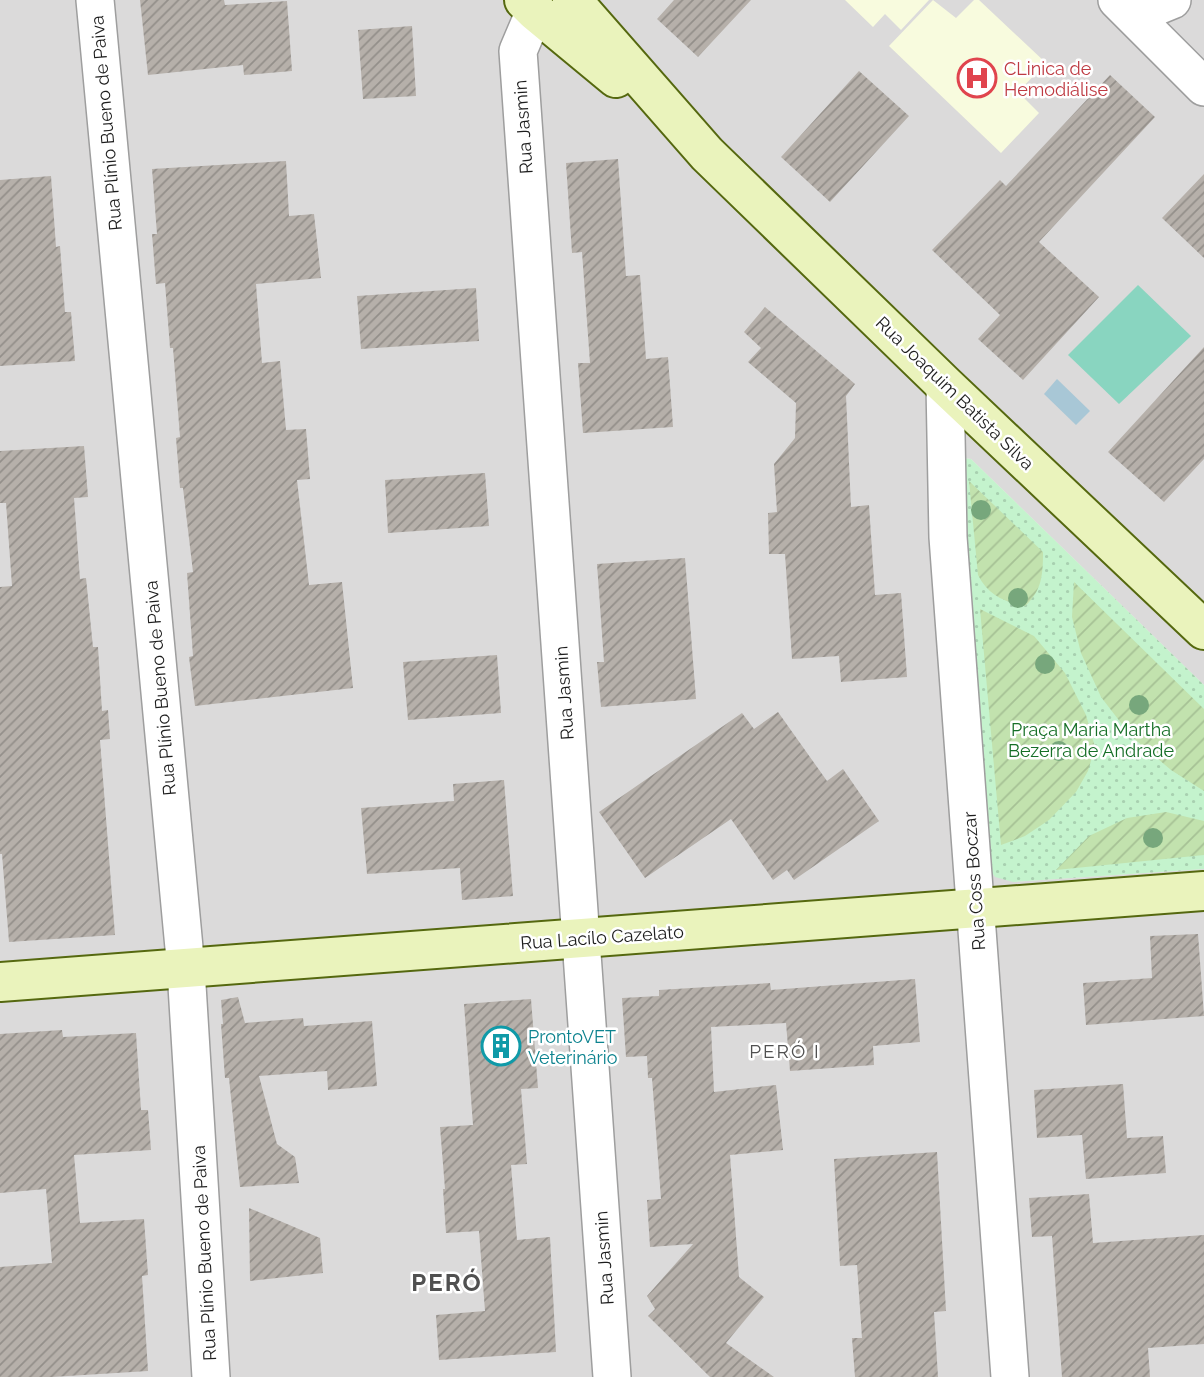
<svg xmlns="http://www.w3.org/2000/svg" width="1204" height="1377" viewBox="0 0 1204 1377" font-family="Raleway,sans-serif">
<style>
.residential{fill:#dbdada}
.education{fill:#f8fbde}
.park{fill:url(#park-dots)}
.garden{fill:url(#garden-furrows)}
.pitch{fill:#89d5c0}
.water{fill:#a8c7d6}
.building{fill:url(#building-hatch)}
.lines{fill:none;stroke-linecap:round;stroke-linejoin:round}
.street-casing{stroke:#9e9e9e;stroke-width:40}
.secondary-casing{stroke:#55680f;stroke-width:42}
.street{stroke:#fff;stroke-width:37}
.secondary{stroke:#eaf3bc;stroke-width:38}
.tree{fill:#77a77c}
.labels{text-anchor:middle;dominant-baseline:central;stroke-width:5;stroke-linejoin:round;paint-order:stroke}
.health-label{font-size:18px;fill:#be3a42;stroke:#fff;text-anchor:start}
.street-label{font-size:18px;fill:#1d1d1d;stroke:#fff}
.park-label{font-size:18px;fill:#166f27;stroke:#fff}
.culture-label{font-size:18px;fill:#0d838f;stroke:#fff;text-anchor:start}
.neighbourhood-label{font-size:19px;letter-spacing:2px;fill:#505050;stroke:#fff}
.district-label{font-size:24px;font-weight:bold;letter-spacing:2px;fill:#505050;stroke:#fff}
</style>
<defs>
<pattern id="park-dots" width="8" height="8" patternUnits="userSpaceOnUse" patternTransform="scale(1.75)"><rect width="8" height="8" fill="#c4f3cd"/><path d="M2 2h.1M6 6h.1" fill="none" stroke="#a8d0b0" stroke-width="1.8" stroke-linecap="round"/></pattern>
<pattern id="garden-furrows" width="10" height="10" patternUnits="userSpaceOnUse" patternTransform="scale(1.75)"><rect width="10" height="10" fill="#c2e2ae"/><path d="M-1 1l2-2M0 10L10 0M9 11l2-2" fill="none" stroke="#a6c195"/></pattern>
<pattern id="building-hatch" width="6" height="6" patternUnits="userSpaceOnUse" patternTransform="scale(1.75)"><rect width="6" height="6" fill="#b6b0aa"/><path d="M-1 1l2-2M0 6l6-6M5 7l2-2" fill="none" stroke="#938f8a"/></pattern>
</defs>
<rect width="100%" height="100%" fill="#edebe4"/>
<path class="residential" d="M0,0H1204V685L971,459L962,458L1013,882L1204,869V1377H0Z"/>
<path class="education" d="M845,0H929L901,30L885,14L873,27Z
M933,0L956,18L974,0H979L1046,63L1018,92L1039,113L1001,153L889,46Z"/>
<path class="park" d="M962,458L971,459L1204,685V869L1013,882L995,877L985,863L957,463Z"/>
<path class="garden" d="M969,481L1043,552C1043,574 1042,591 1025,606C1004,602 988,595 978,575Z
M1074,582L1204,709V791L1171,770L1131,736L1101,697L1081,653L1072,617Z
M980,609L1034,636L1065,673L1086,715L1095,747L1088,771L1076,792L1049,820L1025,836L1001,845Z
M1166,812L1204,821V855L1056,870L1089,836L1127,818Z"/>
<path class="pitch" d="M1138,285L1191,336L1119,404L1068,355Z"/>
<path class="water" d="M1057,379L1090,411L1076,425L1044,394Z"/>
<path class="building" d="M140,0H224L225,5L287,1L292,71L244,75L243,65L148,75Z
M674,0H751L698,57L657,19Z
M412,26L416,96L363,99L358,30Z
M859,71L909,116L830,202L781,157Z
M1110,75L1155,117L1039,242L1099,297L1023,380L978,339L1000,315L932,250L1000,180L1006,186Z
M618,159L626,276L640,275L646,359L668,357L673,427L583,433L578,363H590L582,252L572,253L566,163Z
M286,161L289,216L314,214L321,278L256,284L262,363L280,361L286,430L306,429L310,479L297,480L309,585L342,582L353,688L195,706L189,657L193,656L187,573L193,572L183,488H180L176,438L180,437L173,348H170L165,283L156,284L152,234H157L152,169Z
M1204,174V258L1162,218Z
M51,176L56,247L60,246L65,312H71L75,361L0,366V180Z
M476,288L479,341L361,349L357,296Z
M765,307L855,384L846,396L851,507L869,505L875,595L901,593L907,677L841,682L839,656L792,659L785,554H769L768,513L777,512L774,464L795,438L796,403L748,362L761,348L744,332Z
M1204,347V459L1164,502L1108,452Z
M84,446L88,497L74,498L80,579L86,578L93,647H98L102,711L108,710L110,739L100,740L115,935L9,942L2,854H0V587L12,586L6,503H0V451Z
M485,473L489,526L388,533L385,480Z
M685,558L696,699L601,707L597,662H604L597,564Z
M497,655L501,713L408,720L403,662Z
M778,712L827,781L843,769L879,821L794,880L787,870L773,880L731,819L645,878L599,812L742,713L754,729Z
M504,780L513,896L462,900L460,868L367,874L361,808L454,801L453,784Z
M1198,934L1204,1016L1086,1025L1083,983L1152,978L1150,936Z
M915,979L920,1042L873,1046L874,1065L790,1071L786,1023L711,1027L714,1092L776,1085L783,1150L730,1155L739,1277L764,1297L726,1343L774,1377H710L648,1316L655,1309L647,1296L693,1244L650,1247L647,1200L661,1199L652,1078H648L647,1056L626,1057L622,998L659,996V990L770,983L771,990Z
M238,997L245,1023L303,1018L304,1026L372,1021L377,1086L328,1090L327,1071L259,1076L277,1144L295,1157L299,1183L240,1187L229,1078H225L221,1024H223L221,1000Z
M531,999L538,1088L521,1089L527,1164L511,1165L517,1240L550,1237L556,1352L439,1360L436,1315L485,1311L479,1231L446,1233L443,1189H445L440,1127L473,1125L464,1004Z
M62,1030L63,1037L136,1033L141,1110H148L151,1150L74,1155L80,1223L144,1219L148,1275L142,1276L148,1371L52,1377H0V1267L52,1263L46,1189L0,1193V1034Z
M1123,1084L1127,1138L1163,1136L1166,1173L1086,1179L1082,1135L1037,1138L1034,1090Z
M937,1152L946,1311L934,1312L938,1377H855L852,1338H862L857,1265L840,1266L834,1159Z
M1089,1194L1093,1243L1204,1235V1344L1148,1348L1150,1377H1062L1052,1236L1032,1237L1029,1198Z
M249,1208L320,1238L323,1273L250,1281Z"/>
<g class="lines">
<defs>
<path id="street" d="M95,0L186,969L211,1377
M1117,0L1204,87
M535,11L518,51L612,1377
M1133,16L1172,0
M945,385L948,537L1010,1377"/>
<path id="secondary" d="M524,0L535,11L616,78
M572,0L707,154L945,385L1204,630
M0,982L1204,891"/>
</defs>
<use href="#street" class="street-casing"/>
<use href="#secondary" class="secondary-casing"/>
<use href="#street" class="street"/>
<use href="#secondary" class="secondary"/>
</g>
<g class="tree">
<circle cx="981" cy="510" r="10"/>
<circle cx="1018" cy="598" r="10"/>
<circle cx="1045" cy="664" r="10"/>
<circle cx="1139" cy="705" r="10"/>
<circle cx="1059" cy="751" r="10"/>
<circle cx="1153" cy="838" r="10"/>
</g>
<defs>
<symbol id="hospital-ring" viewBox="-11 -11 22 22"><circle r="9.5" fill="#fff" stroke="#e0444e" stroke-width="1.5"/><path d="M-5-5h3v3.5h4V-5h3V5h-3V1.5h-4V5h-3Z" fill="#e0444e"/></symbol>
<symbol id="building-ring" viewBox="-11 -11 22 22"><circle r="9.5" fill="#fff" stroke="#0f9aa8" stroke-width="1.5"/><path d="M-4-6H4V6H1V3H-1V6H-4ZM-2.5-4.3h1.7v1.8h-1.7ZM.8-4.3h1.7v1.8H.8ZM-2.5-1h1.7V.8h-1.7ZM.8-1h1.7V.8H.8Z" fill="#0f9aa8"/></symbol>
</defs>
<g fill-rule="evenodd">
<use href="#hospital-ring" x="955" y="56" width="44" height="44"/>
<use href="#building-ring" x="479" y="1024" width="44" height="44"/>
</g>
<g class="labels">
<g class="health-label">
<text x="1004" y="68">CLinica de<tspan x="1004" dy="21">Hemodiálise</tspan></text>
</g>
<g class="street-label">
<text transform="translate(106 123) rotate(-95)">Rua Plínio Bueno de Paiva</text>
<text transform="translate(523 127) rotate(-94)">Rua Jasmin</text>
<text transform="translate(955 393) rotate(44)">Rua Joaquim Batista Silva</text>
<text transform="translate(160 688) rotate(-95)">Rua Plínio Bueno de Paiva</text>
<text transform="translate(564 693) rotate(-94)">Rua Jasmin</text>
<text transform="translate(974 881) rotate(-94)">Rua Coss Boczar</text>
<text transform="translate(602 937) rotate(-4)">Rua Lacílo Cazelato</text>
<text transform="translate(204 1253) rotate(-93)">Rua Plínio Bueno de Paiva</text>
<text transform="translate(604 1258) rotate(-94)">Rua Jasmin</text>
</g>
<g class="park-label">
<text x="1091" y="729">Praça Maria Martha<tspan x="1091" dy="21">Bezerra de Andrade</tspan></text>
</g>
<g class="culture-label">
<text x="528" y="1036">ProntoVET<tspan x="528" dy="21">Veterinário</tspan></text>
</g>
<g class="neighbourhood-label">
<text x="785" y="1051">PERÓ I</text>
</g>
<g class="district-label">
<text x="447" y="1282">PERÓ</text>
</g>
</g>
</svg>
